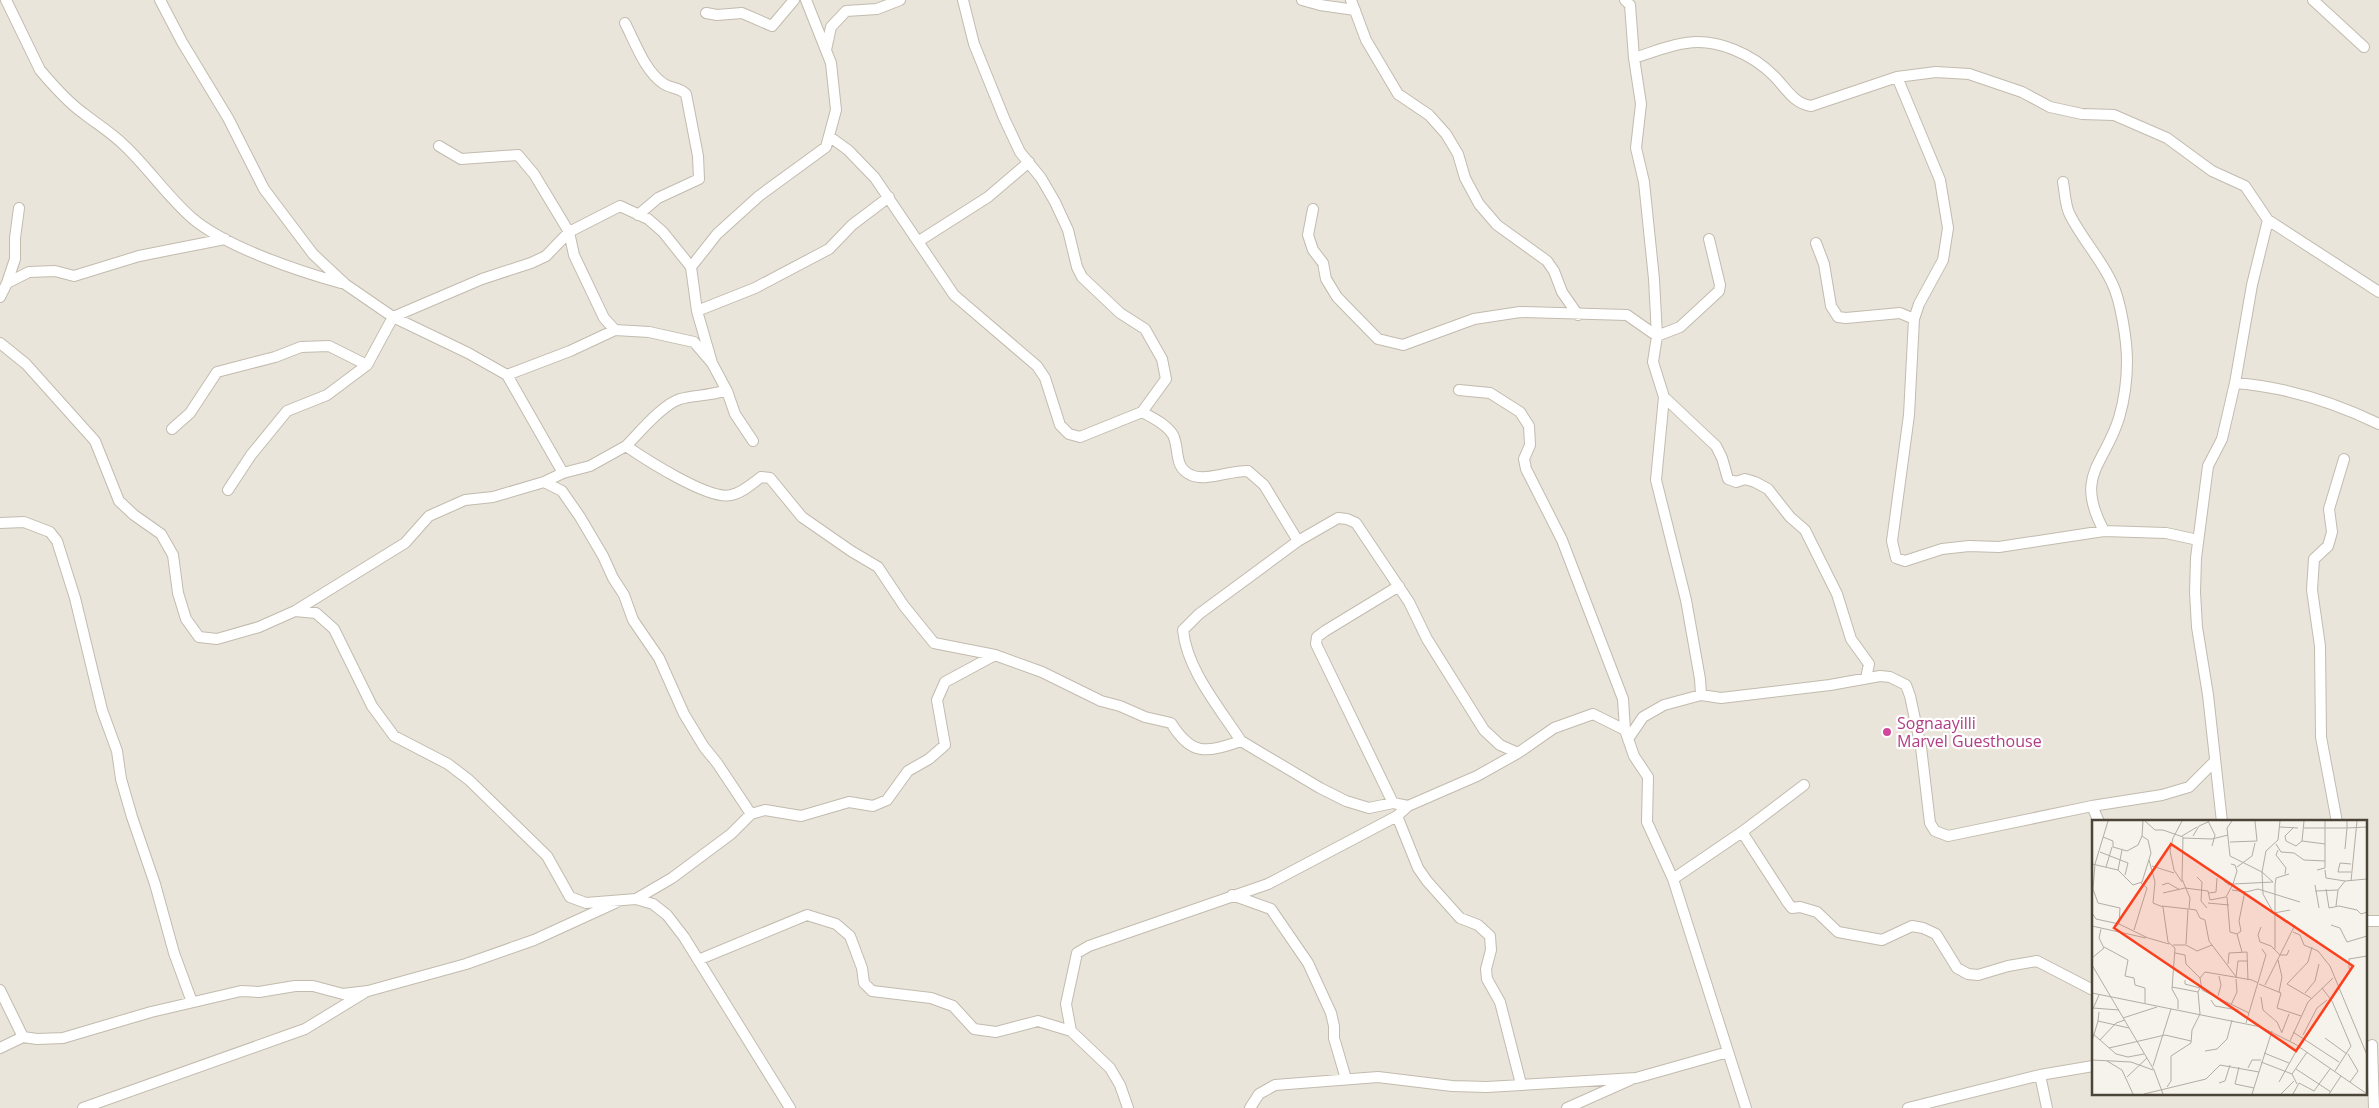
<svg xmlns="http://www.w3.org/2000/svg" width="2379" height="1108" viewBox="0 0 2379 1108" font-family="'Open Sans',sans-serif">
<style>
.residential{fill:#eae5da;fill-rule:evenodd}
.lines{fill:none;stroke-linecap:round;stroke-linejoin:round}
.minor-casing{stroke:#c2bbae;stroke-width:12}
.minor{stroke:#fff;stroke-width:10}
.hotel-dot{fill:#d1479c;stroke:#fff;stroke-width:2}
.labels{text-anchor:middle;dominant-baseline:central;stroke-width:4.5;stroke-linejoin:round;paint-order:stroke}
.hotel-label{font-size:16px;fill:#b23c85;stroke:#fff;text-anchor:start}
.inset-road{fill:none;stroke:#b2ada4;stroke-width:1}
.view{fill:#fc3f1d;fill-opacity:0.15;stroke:#fc3f1d;stroke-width:2.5}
.inset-edge{fill:none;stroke:#4b4439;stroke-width:2.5}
</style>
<rect width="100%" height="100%" fill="#f6f3ec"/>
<path class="residential" d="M0,0H2379V1108H0ZM2093,822H2365V1094H2093Z"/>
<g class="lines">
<defs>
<path id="minor" d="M6,0L40,70C51,83 69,103 83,113C97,124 112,133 125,146C149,169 167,196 192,218C226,247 298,271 341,283
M160,0L182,42L228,118L264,189L313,254L345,284L393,317L468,353L507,375L563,473L590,466L626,446C645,459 710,501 731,495C742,493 753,483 761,477L770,478L802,517L851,551L878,567L904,606L934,643L995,655L1042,672L1101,701L1120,706L1145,717L1171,723C1192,756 1205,753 1241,741L1320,788L1346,801L1369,808L1393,803L1408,806
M963,0L974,44L1004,118L1020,152L1041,178L1055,202L1068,230L1077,267L1082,277L1120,313L1145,329L1162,359L1166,379L1142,412
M1302,0L1320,5L1355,10
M1351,0L1366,40L1398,94L1429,115L1446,134L1458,154L1465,178L1479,204L1497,225L1547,261L1554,271L1562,292L1578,315
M1625,0L1630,5L1634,58L1641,104L1636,148L1644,182L1654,279L1657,336L1653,362L1664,397L1656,480L1686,600L1700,679L1701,695
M2313,0L2364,47
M706,13L717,15L742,13L772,26L794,0
M625,23C635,42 645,72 664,84C672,89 679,87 686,94L698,156L699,179L658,198L638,215
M826,50L831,27L846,11L877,9L900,0
M1634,58C1651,53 1669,45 1686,43C1717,38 1752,54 1774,76C1786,88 1793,103 1811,106L1897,77L1936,72L1969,74L2022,92L2050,107L2082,114L2114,115L2167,138L2212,171L2245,186L2268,220L2379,292
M1897,77L1940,180L1948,228L1943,260L1919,304L1914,319L1909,415L1892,541L1896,558L1905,561L1942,549L1969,546L1999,547L2104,531L2166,533L2198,540
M830,137L848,150L875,178L954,295L1037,366L1045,378L1060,425L1069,434L1080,437L1142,412C1153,418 1166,424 1173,435C1180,449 1173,467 1191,475C1205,482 1232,470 1248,471L1264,485L1298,541
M439,146L461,159L518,155L534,174L569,232L574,255L604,318L615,330L649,332L694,342L712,363
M2063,182C2065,192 2065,206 2070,215C2082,239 2101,259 2112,283C2121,301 2127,342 2127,361C2127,380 2124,401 2119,418C2104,466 2074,475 2104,531
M1313,209L1308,235L1313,250L1323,263L1326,279L1337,297L1378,339L1403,345L1474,319L1520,312L1627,315L1657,336L1680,327L1719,291L1720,285L1709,239
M919,241L988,197L1029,162
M1816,243L1824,264L1831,306L1838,317L1846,318L1900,313L1914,319
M691,267L697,311L712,363L727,391L735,414L753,441
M7,283L15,259V238L19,208
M0,297L7,283L29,272L55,271L74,276L139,256L225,239
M697,311L755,288L829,249L852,225L889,197
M0,343L26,364L95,441L119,501L134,515L161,534L173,555L178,593L186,619L199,637L217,639L259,627L295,611L316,613L334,629L372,706L394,736L448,764L469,780L547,856L570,897L586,903L636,899L653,904L667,915L684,937L790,1108
M507,375L570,351L615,330
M2235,383C2285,387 2334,402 2379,424
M1459,390L1490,393L1520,412L1529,426L1530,445L1524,459L1526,469L1562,540L1623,699L1625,730L1634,756L1648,777L1647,822L1673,879L1746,1108
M1664,397L1716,446L1722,458L1728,479L1736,482L1745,479L1755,482L1768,489L1790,517L1805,530L1837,594L1851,639L1869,664L1866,678
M172,429L190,413L217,372L275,357L301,347L329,346L367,365
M626,446C639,433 663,404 680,399C694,395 709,396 723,391
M544,482L562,491L580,517L603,556L613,578L624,595L633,620L659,658L684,714L704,747L717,763L751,814
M228,490L251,455L287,411L327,395L367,365L393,317L482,279L531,263L546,256L569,232L620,206L648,219L663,232L691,267L717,234L759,196L826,147L836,110L831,63L806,0
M0,523L24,522L50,532L57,541L75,598L102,710L117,751L121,779L132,817L155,884L174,953L192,1002
M295,611L405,543L429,516L465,500L493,497L544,482L563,473
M1628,739L1643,717L1664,705L1701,695L1721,698L1830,685L1880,676L1890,677L1906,685L1910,696L1921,747L1930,823L1935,831L1948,836L2092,806L2162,795L2189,787L2215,761
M1241,741C1219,707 1187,670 1183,630L1199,614L1298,541L1338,518L1347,519L1356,523L1409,602L1427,639L1484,730L1500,745L1518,753
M1393,803L1316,644L1317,637L1325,631L1399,586
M2092,806L2099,822
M1397,816L1418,868L1427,881L1460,918L1478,925L1490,936L1491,950L1486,969L1487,979L1500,1002L1521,1084
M2222,822L2208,695L2197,627L2195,592L2196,558L2208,466L2222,439L2235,383L2252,285L2268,220
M2337,822L2321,737L2320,646L2312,590L2314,559L2328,546L2332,532L2329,509L2344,459
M1742,832L1788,903L1792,908L1800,907L1817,912L1838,932L1882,940L1912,926L1923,928L1936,934L1957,968L1968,974L1978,975L2008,966L2037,961L2093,990
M1673,879L1742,832L1804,785
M1232,895L1271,909L1308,963L1331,1013L1334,1026V1038L1346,1079
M636,899L672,878L731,834L751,814L765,810L801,816L849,802L873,806L887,800L908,771L929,759L945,745L937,700L945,682L995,655
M2365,921H2379
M698,960L807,915L836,924L850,936L862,968L864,983L872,991L931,998L953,1006L974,1029L996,1032L1038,1021L1071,1031L1110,1068L1120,1085L1128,1108
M0,990L23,1037
M1071,1031L1066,1004L1077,953L1089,946L1268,884L1397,816L1408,806L1477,776L1518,753L1554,728L1593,714L1625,730
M2372,1045L2374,1108
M0,1048L23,1037L37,1039L63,1038L151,1012L241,991L259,992L295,986H313L343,994L368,991L466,964L534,940L615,903
M2040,1075L2047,1108
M83,1108L305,1029L364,993
M1250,1108L1259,1094L1275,1085L1378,1077L1452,1086L1487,1087L1636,1078L1728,1052
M1567,1108L1630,1080
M1908,1108L2040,1075L2093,1066"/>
</defs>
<use href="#minor" class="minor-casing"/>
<use href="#minor" class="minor"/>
</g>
<circle class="hotel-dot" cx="1887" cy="732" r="5"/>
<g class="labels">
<g class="hotel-label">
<text x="1897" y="723">Sognaayilli<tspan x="1897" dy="18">Marvel Guesthouse</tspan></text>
</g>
</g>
<g transform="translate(2092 820)">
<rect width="275" height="275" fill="#f6f3ec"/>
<path class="inset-road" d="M16,1L3,44L1,69L6,83L28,88L27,104M53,1L63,10H71L91,17L90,59L98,78L97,89L104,90L108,98L113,100L117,121L145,158M116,1L123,15L120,26M140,1L135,8L138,36L170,52L171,74L182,94M212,1L210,21L233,24M188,7L206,8M202,7L193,16L194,21L204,26L210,21M212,8H255V1M90,16L105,7M101,16L107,6L116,2M11,17L21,21V27L35,31L46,25L50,16M91,18L120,19L136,15M138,22L165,21L163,1M184,24L189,32L202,33L212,40L233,41M253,29L255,8L275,7M186,30L184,35L194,48L193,54M8,32L36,43L33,55M57,40L63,62L61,83L71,87L76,122L83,128L80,169L86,180V189M0,44L26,50L30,30M259,44L248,43L246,52H259M60,46L82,53M14,47L20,27M145,47L160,36L163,23M26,50L41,65L50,62L59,33L56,20L50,16L51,1M225,50L233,48V1M233,50L234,58L253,61M105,57L110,62L109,81L115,88M132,61L137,65L141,64L145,51L143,45L139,44M259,61L265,1M90,62L82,50L78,31L81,18L90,1M181,62L170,52L174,31L186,20L188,1M70,65L76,63L88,70M223,65L227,88M234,69L237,88L247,86L265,90L269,94L275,92M140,70L154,72L166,69L208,82M223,71L246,70L253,61L275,59M71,73L93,68L116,71L118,80L134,77L141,64L181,62M117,73L124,72L125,58M135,77L138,112L145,114L150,132M116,83L137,85M70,86L96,89M244,86L246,70M0,93L4,99L27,104L56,118L77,124M182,93L198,90M239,105L248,108L255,122L275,116M0,106L54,118M169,107L166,115L168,122L179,126L188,135H195L197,130M42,110L55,68L49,63M201,112L208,115L212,125L226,131L238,146L275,235M145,114L149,111L147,101L153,71M94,124L96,89M81,125H94L105,131L120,125M12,127L36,140L33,156L42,158L43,165L53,168V183M183,129V65L184,58L197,54M83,133L93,135L94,144L108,158M0,138L12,128L7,118L9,109M186,140L190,157L187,172M136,144L137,133L155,132L156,160M0,145L62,250L71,274M257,149V139L275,136M144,157L146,141H156M167,164L189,173L185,188L209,196M173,165L203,105M80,167L106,172L108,168L93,164V160M230,168L240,181L259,226L243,251M0,173L169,207L203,224L275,274M213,173L223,161L227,144M126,176L129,165L127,156M169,177L171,190L185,202L190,213M219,178L195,164L216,142L220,127M119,180L123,186L146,190M139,185L145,172L144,159M1,188L27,190M0,191L7,175M7,192L6,201L37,208M157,193L110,170L108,158L113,152L160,160L166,163M31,198L65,187M154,203L174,135L170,129M190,212L197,194M201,212L247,242M0,213L24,234L36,237L52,234M211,215L225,188L235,180M233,218L255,234M8,220L24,203L33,200M0,221L6,201M198,221L216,182L241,158M17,228L73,215L99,221M113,231L125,229L135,219L140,200M172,233L197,243M256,234L266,251L258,262M0,240L39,242L61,250M15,241L30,250L41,274M169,242L200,254M61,246L79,189M147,247L143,264L162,268M156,248L160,240H169M204,249L239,272M35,257L55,238M187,262L207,226M127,263L133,261L138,245M205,264L200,254L215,232M75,267L79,261V236L99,223L100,210L108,194L106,172M52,274L114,259L128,245L167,252M160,274L180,211M189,274L202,261M201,274L207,263L222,271L238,249M237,274L249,256"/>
<path class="view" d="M79,24L261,146L204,231L22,108Z"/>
<rect width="275" height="275" class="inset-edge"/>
</g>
</svg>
